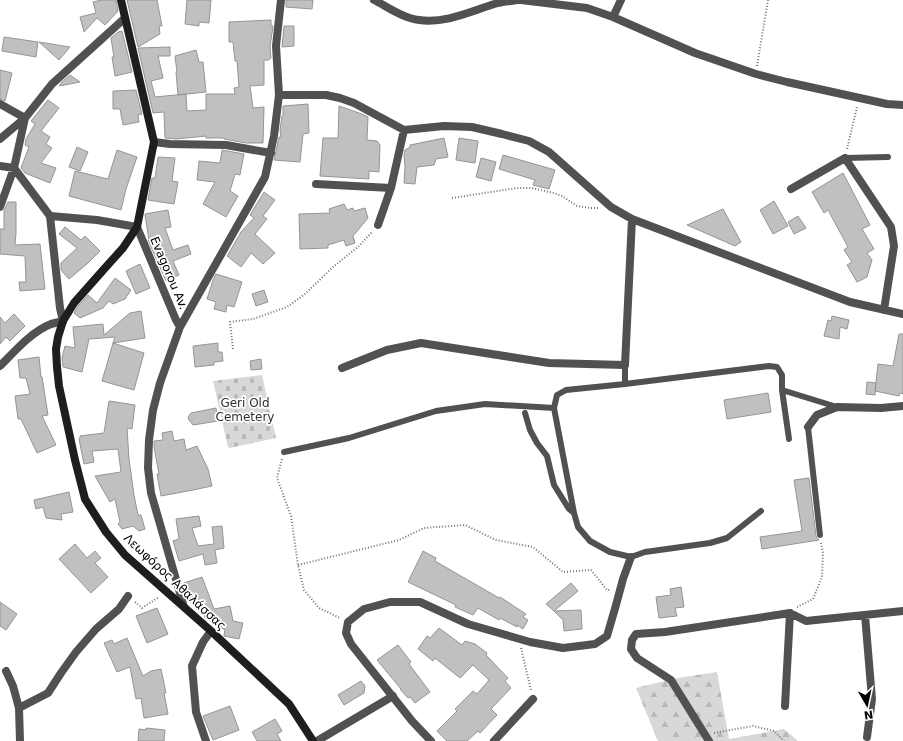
<svg xmlns="http://www.w3.org/2000/svg" width="903" height="741" viewBox="0 0 903 741" font-family="'DejaVu Sans',sans-serif">
<style>
.forest{fill:url(#forest-firs)}
.cemetery{fill:url(#cemetery-stones)}
.building{fill:#c0c0c0;stroke:#959595}
.lines{fill:none;stroke-linecap:round;stroke-linejoin:round}
.path{stroke:#737373;stroke-width:2;stroke-dasharray:1 2;stroke-linecap:butt}
.lane{stroke:#515151;stroke-width:6}
.street{stroke:#515151;stroke-width:8}
.secondary{stroke:#1e1e1e;stroke-width:8}
.labels{text-anchor:middle;dominant-baseline:central;stroke-width:3.5;stroke-linejoin:round;paint-order:stroke}
.street-label{font-size:12px;fill:#000;stroke:#fff}
.park-label{font-size:12px;fill:#2f2f2f;stroke:#fff}
</style>
<defs>
<pattern id="forest-firs" width="22" height="20" patternUnits="userSpaceOnUse"><rect width="22" height="20" fill="#d8d8d8"/><path d="M5 1l3.5 6h-7zM16 11l3.5 6h-7z" fill="#b8b8b8"/></pattern>
<pattern id="cemetery-stones" width="16" height="16" patternUnits="userSpaceOnUse"><rect width="16" height="16" fill="#d8d8d8"/><path d="M2 7V4a2 2 0 0 1 4 0v3zM10 15v-3a2 2 0 0 1 4 0v3z" fill="#b8b8b8"/></pattern>
</defs>
<rect width="100%" height="100%" fill="#fff"/>
<path class="forest" d="M717,672L729,739L784,729L798,741H658L636,688L677,678Z"/>
<path class="cemetery" d="M262,375L276,438L230,448L228,447L213,381Z"/>
<path class="building" d="M101,0H116L118,11L105,25L97,18L84,32L80,17L96,13L93,2Z
M127,0H157L162,26H159L160,34L138,47Z
M187,0H211L209,23L199,22V26L185,24Z
M286,0H313L312,9L286,7Z
M271,20V26H273L270,47L271,58L269,59V60H264V85L250,86L253,108L264,107L263,143H246L224,139V138H206V136L176,139L165,138L164,112L153,113L138,48L170,47V56H158L163,78L151,81L155,97L186,94L187,111L206,110V94H235L234,88L239,87L237,61H235L233,42H229V22Z
M284,26H294V46L282,47Z
M122,31L132,72L115,76L112,57H114L111,38L118,32Z
M4,37L38,42L36,57L2,51Z
M39,42L70,47L59,60Z
M196,50L199,62H203L206,92L178,95L176,72H177L175,56Z
M0,70L12,73L5,101L0,99Z
M70,75L80,82L59,86L62,82Z
M136,90L142,114L138,115L139,122L123,125L120,109H113V91Z
M48,100L59,108L41,131L50,137L46,144L52,148L41,163L56,168L50,183L25,173L21,168L29,147L25,145L26,139L35,124L31,121Z
M308,104L309,133L303,134L300,162L274,160L279,137H281L280,130L282,116L283,115V106Z
M339,106L362,114L368,117L367,140L377,141L380,145L379,172L369,171V179L320,176L323,138H338Z
M444,138L448,157L436,159L434,165L417,167L415,184L404,183L405,167L404,155L405,150L410,147V145Z
M459,138L478,141L475,163L456,160Z
M77,147L88,152L80,171L69,167Z
M117,150L137,157L126,189L121,210L69,196L75,171L108,179Z
M222,150L244,154L240,175L235,174L230,191L238,196L226,217L203,204L215,182L197,180L199,161L220,163Z
M503,155L555,170L549,189L533,185L535,180L499,169Z
M158,157L175,158L172,181L178,182L174,204L148,200L152,178H155Z
M481,158L496,162L491,181L476,177Z
M843,173L855,196L870,225L862,229L874,249L867,253L872,260L867,277L857,282L847,265L852,262L844,250L848,247L828,210L824,213L812,192Z
M264,192L275,200L263,216L267,219L255,234L275,253L263,264L251,253L241,267L227,256L240,234V233L254,218L250,215Z
M774,201L788,226L773,234L760,210Z
M8,202H16V233L15,245L40,244L45,289L20,291L19,282H26L25,256L0,254V229H4V210Z
M344,204L347,210L353,208L354,211L365,208L368,218L353,236L355,243L346,246L344,240L328,245V248L300,249L299,214L330,213L329,209Z
M723,209L741,242L735,246L687,225Z
M168,210L171,227L165,228L173,250L188,245L191,254L173,261L179,275L166,281L148,240H149L145,215V214Z
M798,216L806,228L794,234L788,222Z
M65,227L81,240L85,236L100,251L87,264L69,279L61,270V263L77,248L59,234Z
M140,264L150,288L136,294L126,271Z
M216,274L242,282L234,307L227,305L226,312L214,309L216,302L207,299L213,280Z
M115,278L131,290L125,299L113,304L109,301L103,308L80,318L74,313L78,306L88,295L97,303Z
M264,290L268,302L256,306L252,294Z
M141,311L145,338L113,343L115,337L89,339L82,372L63,367L62,358L65,346L75,348L73,327L103,324L104,335L130,313Z
M14,314L25,326L10,341L6,337L0,344V317L5,323Z
M832,316L849,320L847,329L840,327L839,339L824,336L828,320L831,321Z
M899,334H903V394L900,393L899,396L875,391L878,364L893,366Z
M113,343L144,353L134,390L102,381Z
M218,343V352H222L223,361L214,362V365L195,367L193,346Z
M39,357L41,377H42L48,415L42,416L56,445L37,453L21,419H18L15,396L30,394L26,378H20L18,360Z
M261,359L262,369L251,370L250,361Z
M867,382L876,383L875,395L866,394Z
M768,393L771,412L727,419L724,400Z
M109,401L135,405L132,429L127,428L129,459L134,495L138,515H141L145,529L139,531L133,526L122,529L118,524L120,522L115,499L110,502L95,476L121,472L118,449L92,451L94,462L84,464L79,439L80,438V436L104,433Z
M216,408L218,421L193,425L189,420L188,417L191,413Z
M172,431L174,441L184,439L186,450L197,446L208,469L212,486L193,490L161,496L157,474H159L154,447V441L163,440L162,433Z
M809,478L816,536L819,540L762,549L760,537L802,531L794,480Z
M69,492L73,512L61,514L62,520L46,518L43,507L36,509L34,500Z
M199,516L201,526L192,528L198,546L214,544L212,527L222,526L224,548L215,550L217,563L205,565L203,554L179,561L173,541L179,539L176,519Z
M75,544L87,558L95,551L101,558L95,563L108,577L91,593L59,559Z
M423,551L436,558L435,561L499,598L500,597L526,614L523,617L528,620L523,629L517,625V627L500,618L499,620L478,608L473,615L455,607L456,605L408,582Z
M202,577L214,609L230,606L233,621L243,623L239,639L224,636V635L225,630L205,618L201,602L192,605L184,583Z
M571,583L578,591L554,611L546,604Z
M681,587L684,607L675,608L677,616L659,618L656,597L671,595L670,589Z
M0,602L17,614L6,630L0,626Z
M157,608L168,634L147,643L136,616Z
M581,610L582,629L564,631L563,620L554,611Z
M439,628L462,645L465,641L475,644L487,653L486,655L508,678L505,681L511,688L491,709L497,715L480,733L478,731L467,741H447L437,731L457,711L455,709L473,691L477,694L489,680L473,665L460,678L435,658L433,661L418,649L427,636L430,638Z
M127,638L143,676L151,671L161,669L166,693H164L168,714L144,718L141,698L136,699L130,667L117,672L104,643L112,640L114,644Z
M398,645L411,662L409,664L430,692L415,703L410,697L408,698L400,689H401L377,660Z
M361,681L365,686L364,693L344,705L338,695Z
M230,706L239,730L213,740L203,716Z
M275,719L282,731L277,734L281,741H257L252,732Z
M146,728L165,730L164,741H138L139,729L146,730Z"/>
<g class="lines">
<path class="path" d="M757,66L768,0
M847,149L857,107
M452,198L517,188H531L554,193L562,196L577,206L591,208H598
M233,349L230,322L253,319L287,307L305,294L333,267L359,246L372,232
M282,459L277,478L291,516L298,565L304,590L319,608L340,618
M298,565L399,540L424,528L465,525L496,540L533,547L563,572L591,570L607,590H610
M135,602L142,608L159,597
M797,607L813,599L822,577L823,553L821,543
M521,648L531,690
M714,733L753,726L774,731L784,741"/>
<path class="lane" d="M845,158L888,157
M625,365V384
M782,390L837,407
M525,413L530,430L537,443L547,456L554,485L569,509L574,513
M808,427L820,535
M284,452L349,438L436,411L485,404L554,408
M761,511L727,538L710,543L645,552L631,557L610,552L590,541L578,527L574,513L554,408L557,395L566,390L625,384L769,366L777,367L782,375V390L789,439"/>
<path class="street" d="M374,0C388,7 403,18 419,20C447,24 473,10 498,3C504,2 510,1 517,0
M521,0L587,8L613,17L695,53L756,74L787,82L887,104L903,105
M613,17L621,0
M279,95H326L340,98L354,103L404,130L444,126L472,127L502,134L529,141L549,152L611,207L632,219L850,302L903,314
M0,104L25,118L0,139
M154,142L170,144L226,145L271,153
M0,166L14,168L50,216L60,308L63,321C59,322 55,323 51,324C31,332 15,351 0,366
M316,184L391,188
M791,189L845,158L891,227L894,246L884,310
M0,207L14,168L25,118L52,84L125,18
M50,216L97,220L137,227L176,320L180,327
M378,225L391,188L404,130
M342,368L387,350L421,343L549,363L625,365L632,219
M808,427L817,415L837,407L881,408L903,406
M184,607L151,493L148,468L149,440L153,410L160,383L180,327L265,177L274,136L279,95L276,46L281,0
M865,615L872,699L867,737
M6,671L13,686L19,708L20,741
M785,706L790,613
M19,708L48,693L61,673L76,652L96,629L119,609L128,596
M206,741L196,712L192,666L203,642L211,631
M317,741L393,696
M431,741L412,721L351,644L346,633L348,622L364,609L390,602H420L468,624L530,642L563,648L595,644L607,636L616,605L623,579L631,557
M494,741L533,699
M709,741L671,680L637,658L631,649L632,640L636,634L665,632L790,613L806,621L903,611"/>
<path class="secondary" d="M121,0L154,142L137,227L123,248L105,268L74,303L63,321L58,337L56,349L57,367L59,386L75,460L85,499L106,532L125,555L211,631L289,704L313,741"/>
</g>
<g class="labels">
<g class="street-label">
<text transform="translate(169 273) rotate(67)">Evagorou Av.</text>
<text transform="translate(175 582) rotate(43)">Λεωφόρος Αθαλάσσας</text>
</g>
<g class="park-label">
<text x="245" y="403">Geri Old<tspan x="245" dy="14">Cemetery</tspan></text>
</g>
</g>
<g transform="translate(867 705) rotate(171)" stroke="#ffffff" stroke-width="3" paint-order="stroke">
<path d="M0-3L7 15L0 10L-7 15Z" fill="#000000"/>
<text y="-6" font-size="11" font-weight="bold" text-anchor="middle" fill="#000000">N</text>
</g>
</svg>
